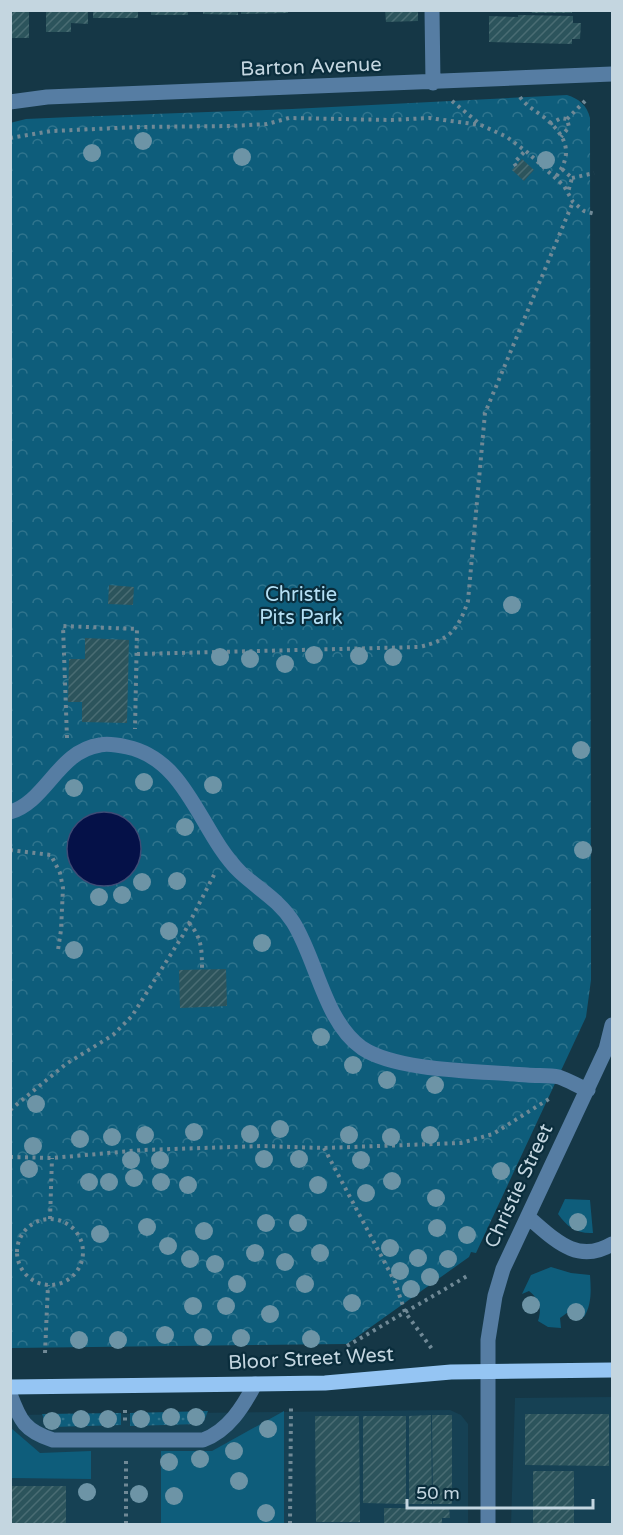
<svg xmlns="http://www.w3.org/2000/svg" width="623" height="1535" viewBox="0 0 623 1535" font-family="'Varela Round',sans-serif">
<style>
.built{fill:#164154}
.grass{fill:#0e5d7b}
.park{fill:url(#park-crowns)}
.garden{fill:url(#garden-dots)}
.water{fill:#051148;stroke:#3e4c76;stroke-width:1.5}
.building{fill:url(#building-hatch)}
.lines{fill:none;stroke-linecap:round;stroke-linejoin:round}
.path{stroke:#708996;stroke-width:4;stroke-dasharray:3 4.5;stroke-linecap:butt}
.minor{stroke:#567da3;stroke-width:15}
.major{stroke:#95c5f3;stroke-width:15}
.tree{fill:#6d94a6}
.labels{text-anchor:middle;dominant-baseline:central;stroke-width:4.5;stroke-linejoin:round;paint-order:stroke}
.street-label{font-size:20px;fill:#c4d6e0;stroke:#0a2d3c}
.park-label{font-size:20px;fill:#b5e0f5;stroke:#0a2d3c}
</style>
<defs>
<pattern id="park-crowns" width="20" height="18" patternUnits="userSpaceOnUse" patternTransform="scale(1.5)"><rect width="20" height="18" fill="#0e5d7b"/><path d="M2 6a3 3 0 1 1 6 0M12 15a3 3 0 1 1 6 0" fill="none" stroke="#2f748d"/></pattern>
<pattern id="garden-dots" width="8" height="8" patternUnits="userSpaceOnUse" patternTransform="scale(1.5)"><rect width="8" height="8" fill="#0e5d7b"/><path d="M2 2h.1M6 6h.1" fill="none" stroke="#2f748d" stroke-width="1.8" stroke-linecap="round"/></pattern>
<pattern id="building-hatch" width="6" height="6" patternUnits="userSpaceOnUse" patternTransform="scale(1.5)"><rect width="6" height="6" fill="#2c545c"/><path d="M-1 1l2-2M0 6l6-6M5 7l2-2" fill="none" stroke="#496c73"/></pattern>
</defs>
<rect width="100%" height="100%" fill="#153746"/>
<path class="built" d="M612,1397V1524H511L515,1398Z
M450,1410L461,1415L468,1424V1524H11L10,1415Z"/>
<path class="grass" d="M565,1199L590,1200L593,1233C577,1234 567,1227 558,1214Z
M551,1267L571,1273L590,1275C591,1290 592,1304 584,1317L571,1310L560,1318L561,1328L548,1327L538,1321C542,1308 540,1300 529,1291L522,1294L531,1275Z
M284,1411V1524H161V1451H212Z
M11,1428L40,1453L91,1451V1479L12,1478L10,1476Z"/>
<path class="park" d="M567,95C579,99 587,105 590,118L591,980L586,1017L476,1253L471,1252L469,1257L347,1344L11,1348L10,123L26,119L71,117L292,109Z"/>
<path class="garden" d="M208,1411L204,1421L199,1424L130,1426V1413Z
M121,1413V1425L53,1427L45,1422L42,1414Z"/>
<path class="water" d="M67 849a37 37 0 1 1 74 0a37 37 0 1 1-74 0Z"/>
<path class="building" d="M10,10H29V38H10Z
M46,10H88V24L71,23V32H46Z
M93,10H138V18H93Z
M151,10H188V15H151Z
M203,10H238V15L203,14Z
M241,10H288V13L241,14Z
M385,10H418V21L386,22Z
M531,10H572V13H532Z
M518,15L573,16V23H581L580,39H572V44L489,42V16L518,17Z
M522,159L534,170L524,181L512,170Z
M109,585L134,587L133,605L108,604Z
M85,638L129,640L127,723L82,722V702H68L69,659H85Z
M226,969L227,1006L180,1008L179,970Z
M525,1414H609V1466L525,1465Z
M431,1415L432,1504H409V1416Z
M432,1415H452V1504H433Z
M315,1416H359L360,1522H316Z
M363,1416H406V1504L363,1503Z
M533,1471H574V1524H533Z
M10,1486H66V1524H10Z
M384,1508H449L450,1518H442V1524H384Z"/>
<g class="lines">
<path class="path" d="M520,97C526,106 536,111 545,118C567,137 574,154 555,178
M452,101L481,125L507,137L527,152L564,186L573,202L584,211L595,214
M567,119L586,100
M550,124L561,118L567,119L569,127L561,137
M10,138L52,131L138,127L232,126L267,124L289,118L391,120L429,118L481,125
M516,166L514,163L525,151
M562,169L572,178L568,192
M572,178L594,173
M137,654L419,647C450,640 458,630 468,601L485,413L573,202
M67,738L63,626L137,629L135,729
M10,850L51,855L60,873L63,888L61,930L58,950
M189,923C202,938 202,950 202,970
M10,1110L66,1064L113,1035L132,1016L183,935L215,873
M324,1148L395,1282L405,1312L432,1349
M10,1157L52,1158L142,1150L262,1146L324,1148L461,1143L493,1134L552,1097
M50,1219L52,1158
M17 1252a33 33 0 1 1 66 0a33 33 0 1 1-66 0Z
M347,1346L469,1275
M45,1353L48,1285
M125,1410V1422
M126,1524V1459
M290,1524L291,1408"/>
<path class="minor" d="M432,10L433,83
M10,102L47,97L612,74
M10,812C46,802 58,751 100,745C108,743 118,745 127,747C188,760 200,833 240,872C258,889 279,900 293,922C317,960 324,1021 362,1048C398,1072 483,1071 527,1075C537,1076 549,1075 559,1077C568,1080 578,1086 588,1090
M528,1217C554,1239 577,1265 612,1244
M10,1394C20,1421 25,1431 53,1440H203C228,1431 243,1407 255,1384
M488,1524V1340L495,1296L503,1269L606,1049L612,1025"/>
<path class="major" d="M10,1387L325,1383L451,1372L612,1370"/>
</g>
<g class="tree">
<circle cx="143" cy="141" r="9"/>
<circle cx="92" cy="153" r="9"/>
<circle cx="242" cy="157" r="9"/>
<circle cx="546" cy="160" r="9"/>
<circle cx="512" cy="605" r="9"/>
<circle cx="314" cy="655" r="9"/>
<circle cx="359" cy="656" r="9"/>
<circle cx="220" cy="657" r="9"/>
<circle cx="393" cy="657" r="9"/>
<circle cx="250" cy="659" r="9"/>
<circle cx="285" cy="664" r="9"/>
<circle cx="581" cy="750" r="9"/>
<circle cx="144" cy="782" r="9"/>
<circle cx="213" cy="785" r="9"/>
<circle cx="74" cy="788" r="9"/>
<circle cx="185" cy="827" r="9"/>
<circle cx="583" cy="850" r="9"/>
<circle cx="177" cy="881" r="9"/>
<circle cx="142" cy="882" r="9"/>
<circle cx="122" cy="895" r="9"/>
<circle cx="99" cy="897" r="9"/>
<circle cx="169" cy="931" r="9"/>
<circle cx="262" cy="943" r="9"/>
<circle cx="74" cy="950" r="9"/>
<circle cx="321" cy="1037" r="9"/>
<circle cx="353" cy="1065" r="9"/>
<circle cx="387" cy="1080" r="9"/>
<circle cx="435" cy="1085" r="9"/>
<circle cx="36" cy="1104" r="9"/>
<circle cx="280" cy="1129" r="9"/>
<circle cx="194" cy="1132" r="9"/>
<circle cx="250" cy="1134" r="9"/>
<circle cx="145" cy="1135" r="9"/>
<circle cx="349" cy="1135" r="9"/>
<circle cx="430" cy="1135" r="9"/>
<circle cx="112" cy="1137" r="9"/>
<circle cx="391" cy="1137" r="9"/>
<circle cx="80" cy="1139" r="9"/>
<circle cx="33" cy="1146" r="9"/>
<circle cx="264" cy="1159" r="9"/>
<circle cx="299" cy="1159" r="9"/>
<circle cx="131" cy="1160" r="9"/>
<circle cx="160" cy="1160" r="9"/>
<circle cx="361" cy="1160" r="9"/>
<circle cx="29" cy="1169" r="9"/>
<circle cx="501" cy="1171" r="9"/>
<circle cx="134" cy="1178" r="9"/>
<circle cx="392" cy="1181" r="9"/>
<circle cx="89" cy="1182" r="9"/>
<circle cx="109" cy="1182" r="9"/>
<circle cx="161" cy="1182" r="9"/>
<circle cx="188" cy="1185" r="9"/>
<circle cx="318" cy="1185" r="9"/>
<circle cx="366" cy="1193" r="9"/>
<circle cx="436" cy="1198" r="9"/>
<circle cx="578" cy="1222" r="9"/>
<circle cx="266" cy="1223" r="9"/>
<circle cx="298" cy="1223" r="9"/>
<circle cx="147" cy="1227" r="9"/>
<circle cx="437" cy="1228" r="9"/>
<circle cx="204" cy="1231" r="9"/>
<circle cx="100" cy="1234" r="9"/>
<circle cx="467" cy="1235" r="9"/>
<circle cx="168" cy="1246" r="9"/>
<circle cx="390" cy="1248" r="9"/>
<circle cx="255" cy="1253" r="9"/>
<circle cx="320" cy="1253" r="9"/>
<circle cx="418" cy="1258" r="9"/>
<circle cx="190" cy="1259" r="9"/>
<circle cx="448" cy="1259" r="9"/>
<circle cx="285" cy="1262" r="9"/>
<circle cx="215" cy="1264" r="9"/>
<circle cx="400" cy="1271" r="9"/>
<circle cx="430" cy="1277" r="9"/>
<circle cx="237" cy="1284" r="9"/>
<circle cx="305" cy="1284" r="9"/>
<circle cx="411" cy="1289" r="9"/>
<circle cx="352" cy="1303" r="9"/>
<circle cx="531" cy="1305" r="9"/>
<circle cx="193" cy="1306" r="9"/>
<circle cx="226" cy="1306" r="9"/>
<circle cx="576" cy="1312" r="9"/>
<circle cx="270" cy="1314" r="9"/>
<circle cx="165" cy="1335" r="9"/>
<circle cx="203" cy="1337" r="9"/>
<circle cx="241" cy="1338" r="9"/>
<circle cx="311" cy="1339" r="9"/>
<circle cx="79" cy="1340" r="9"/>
<circle cx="118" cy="1340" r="9"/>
<circle cx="171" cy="1417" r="9"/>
<circle cx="196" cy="1417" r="9"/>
<circle cx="81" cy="1419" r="9"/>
<circle cx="108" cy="1419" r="9"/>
<circle cx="141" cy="1419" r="9"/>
<circle cx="52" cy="1421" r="9"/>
<circle cx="268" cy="1429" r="9"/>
<circle cx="234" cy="1451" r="9"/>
<circle cx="200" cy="1459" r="9"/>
<circle cx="169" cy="1462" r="9"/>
<circle cx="239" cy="1481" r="9"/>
<circle cx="87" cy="1492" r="9"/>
<circle cx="139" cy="1494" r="9"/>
<circle cx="174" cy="1496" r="9"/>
<circle cx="266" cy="1513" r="9"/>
</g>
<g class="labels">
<g class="street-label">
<text transform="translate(311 67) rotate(-2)">Barton Avenue</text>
<text transform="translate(519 1186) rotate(-65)">Christie Street</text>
<text transform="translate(311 1359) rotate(-3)">Bloor Street West</text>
</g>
<g class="park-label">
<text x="301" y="595">Christie<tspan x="301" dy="23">Pits Park</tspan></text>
</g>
</g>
<rect width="623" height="1535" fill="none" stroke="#c4d6e0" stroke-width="24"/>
<path d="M407 1499v9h186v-9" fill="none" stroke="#c4d6e0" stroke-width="3"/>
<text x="416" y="1499" font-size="18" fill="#c4d6e0" stroke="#0a2d3c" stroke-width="4.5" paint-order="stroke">50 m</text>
</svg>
